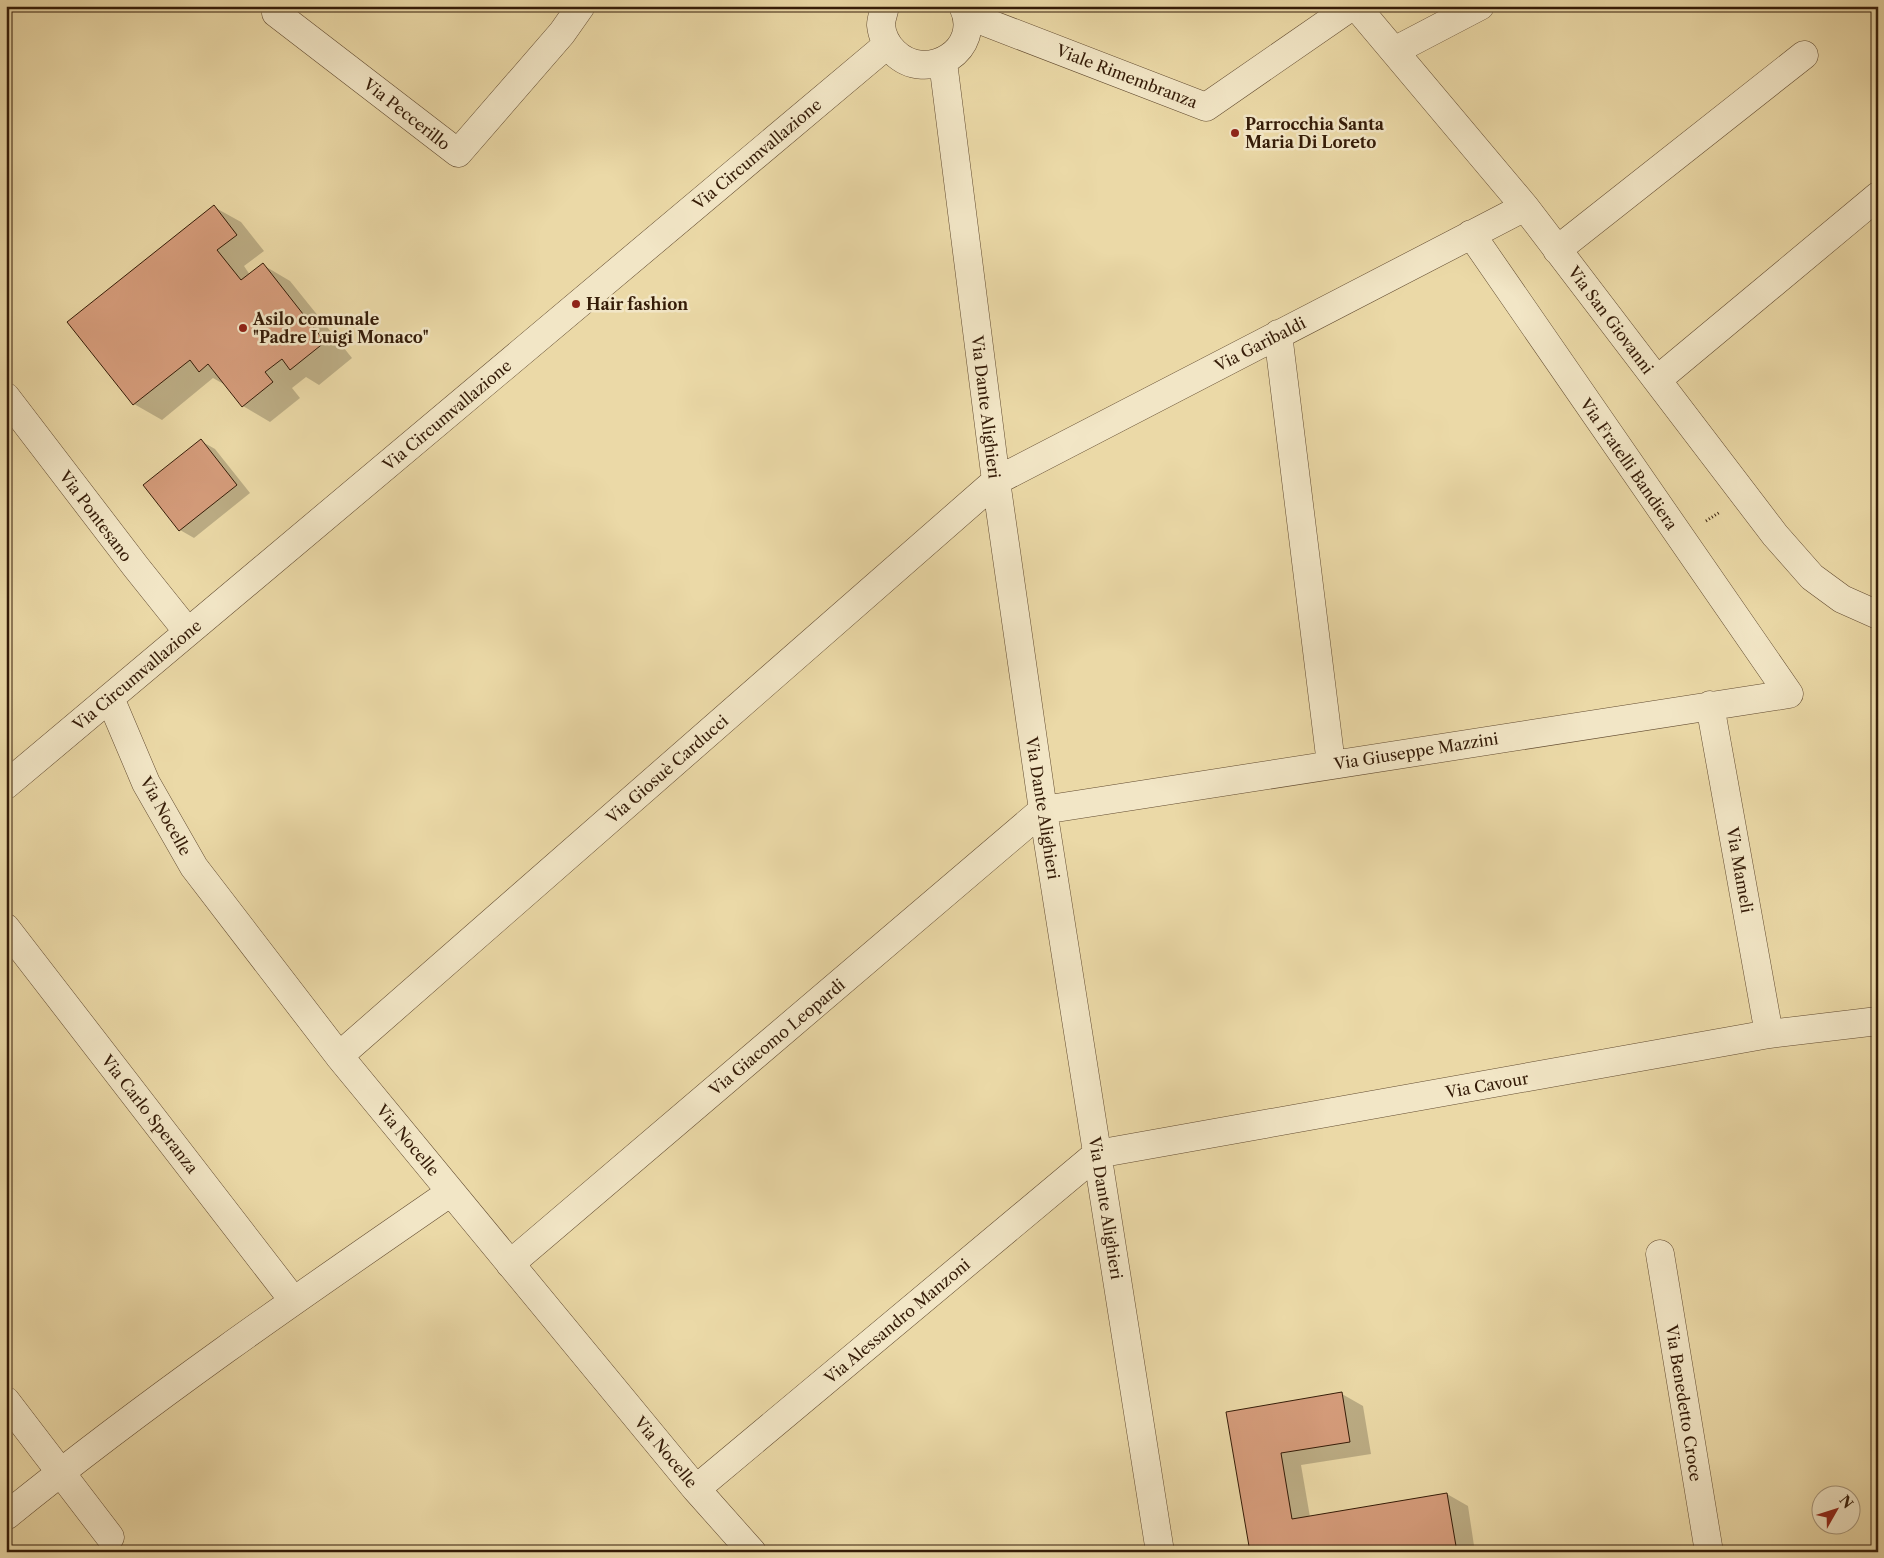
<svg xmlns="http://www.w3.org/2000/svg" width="1884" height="1558" viewBox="0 0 1884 1558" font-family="'Libre Caslon Text',serif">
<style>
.shadow{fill:#0003}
.building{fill:#d69d7c;stroke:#351c08}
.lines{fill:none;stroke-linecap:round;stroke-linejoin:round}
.minor-casing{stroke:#624b30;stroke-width:29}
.path{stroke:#351c08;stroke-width:3;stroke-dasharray:1 2.5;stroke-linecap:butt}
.minor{stroke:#f2e6c6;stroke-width:28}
.poi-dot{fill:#8f2418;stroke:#f2e6c6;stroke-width:2}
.labels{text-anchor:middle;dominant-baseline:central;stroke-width:5;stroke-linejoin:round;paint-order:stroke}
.street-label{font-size:16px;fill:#351c08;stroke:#f2e6c6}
.poi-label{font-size:16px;font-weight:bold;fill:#351c08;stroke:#f2e6c6;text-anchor:start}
</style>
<rect width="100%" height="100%" fill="#ebd9a7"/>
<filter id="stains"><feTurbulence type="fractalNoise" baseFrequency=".004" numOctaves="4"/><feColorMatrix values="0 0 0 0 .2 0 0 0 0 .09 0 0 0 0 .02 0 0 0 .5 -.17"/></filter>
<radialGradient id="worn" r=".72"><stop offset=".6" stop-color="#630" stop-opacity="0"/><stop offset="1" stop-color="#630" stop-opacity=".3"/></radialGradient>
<path class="shadow" d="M214,207L241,222L264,251L244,266L250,275L263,265L290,281L352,358L319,385L306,377L292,388L300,398L270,422L243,406L227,386L213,378L162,420L134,404Z
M201,441L215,449L250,493L194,538L180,530Z
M1342,1394L1363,1406L1371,1454L1301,1465L1310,1517L1447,1494L1468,1506L1475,1552H1251L1227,1413Z"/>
<path class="building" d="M214,205L237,235L217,250L241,280L263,263L325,342L290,370L282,359L265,372L273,382L242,407L208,364L199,372L190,360L133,405L67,322Z
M201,439L237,485L179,531L143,485Z
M1342,1392L1350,1442L1281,1453L1292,1519L1447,1493L1457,1552H1250L1226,1412Z"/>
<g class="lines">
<defs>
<path id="minor" d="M885,6C884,12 881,19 881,25C882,36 887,45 894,52C927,85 984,49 963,6
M1356,6L1525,207L1775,535L1812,577L1842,599L1878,615
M276,13L458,153L562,33L581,6
M967,15L1206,107L1352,6
M1394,51L1480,6
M943,62L996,481L1043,810L1160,1552
M1557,250L1804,55
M1278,334L1331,764
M1657,380L1878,196
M6,397L136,567L188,632
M110,698L146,783L194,867L339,1056L696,1489L752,1552
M1710,705L1769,1034
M6,785L887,45
M6,928L293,1300
M339,1056L996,481L1525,207
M1660,1254L1709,1552
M510,1264L1043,810L1789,694L1471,234
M6,1401L110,1537
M696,1489L1097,1154L1769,1034L1878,1021
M6,1516C149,1400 300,1296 451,1192"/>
</defs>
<use href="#minor" class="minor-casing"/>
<path class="path" d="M1706,521L1720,512"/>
<use href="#minor" class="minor"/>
</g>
<g class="poi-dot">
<circle cx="1235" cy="133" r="5"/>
<circle cx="576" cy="304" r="5"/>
<circle cx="243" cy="328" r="5"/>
</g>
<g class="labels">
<g class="street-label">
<text transform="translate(1127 76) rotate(21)">Viale Rimembranza</text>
<text transform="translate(407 114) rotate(38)">Via Peccerillo</text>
<text transform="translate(757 154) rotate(-40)">Via Circumvallazione</text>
<text transform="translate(1611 320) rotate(53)">Via San Giovanni</text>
<text transform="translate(1260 344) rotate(-27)">Via Garibaldi</text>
<text transform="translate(986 407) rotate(83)">Via Dante Alighieri</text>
<text transform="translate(447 415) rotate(-40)">Via Circumvallazione</text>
<text transform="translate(1629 464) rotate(55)">Via Fratelli Bandiera</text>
<text transform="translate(96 516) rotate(53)">Via Pontesano</text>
<text transform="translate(137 675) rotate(-40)">Via Circumvallazione</text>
<text transform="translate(1416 751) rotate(-9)">Via Giuseppe Mazzini</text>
<text transform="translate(667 769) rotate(-41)">Via Giosuè Carducci</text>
<text transform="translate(1043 808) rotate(81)">Via Dante Alighieri</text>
<text transform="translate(166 816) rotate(61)">Via Nocelle</text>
<text transform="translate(1740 870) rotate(80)">Via Mameli</text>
<text transform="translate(777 1037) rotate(-40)">Via Giacomo Leopardi</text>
<text transform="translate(1487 1085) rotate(-10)">Via Cavour</text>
<text transform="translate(150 1114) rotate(52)">Via Carlo Speranza</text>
<text transform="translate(408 1140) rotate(50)">Via Nocelle</text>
<text transform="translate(1106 1208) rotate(81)">Via Dante Alighieri</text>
<text transform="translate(897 1321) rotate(-40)">Via Alessandro Manzoni</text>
<text transform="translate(1684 1403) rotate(81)">Via Benedetto Croce</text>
<text transform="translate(666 1452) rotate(50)">Via Nocelle</text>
</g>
<g class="poi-label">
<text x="1245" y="124">Parrocchia Santa<tspan x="1245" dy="18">Maria Di Loreto</tspan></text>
<text x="586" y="304">Hair fashion</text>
<text x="253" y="319">Asilo comunale<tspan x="253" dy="18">"Padre Luigi Monaco"</tspan></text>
</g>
</g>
<rect width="1884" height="1558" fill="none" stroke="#ebd9a7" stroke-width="25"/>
<rect x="8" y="8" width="1869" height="1543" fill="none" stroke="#351c08" stroke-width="2.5"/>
<rect x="12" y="12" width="1859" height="1533" fill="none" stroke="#351c08"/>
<g transform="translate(1836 1510) rotate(51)"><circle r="24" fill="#f2e6c6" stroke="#a6957a"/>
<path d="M0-4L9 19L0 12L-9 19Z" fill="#8f2418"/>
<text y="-8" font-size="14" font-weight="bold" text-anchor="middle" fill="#351c08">N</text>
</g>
<rect width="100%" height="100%" filter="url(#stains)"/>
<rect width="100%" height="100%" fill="url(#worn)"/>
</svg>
